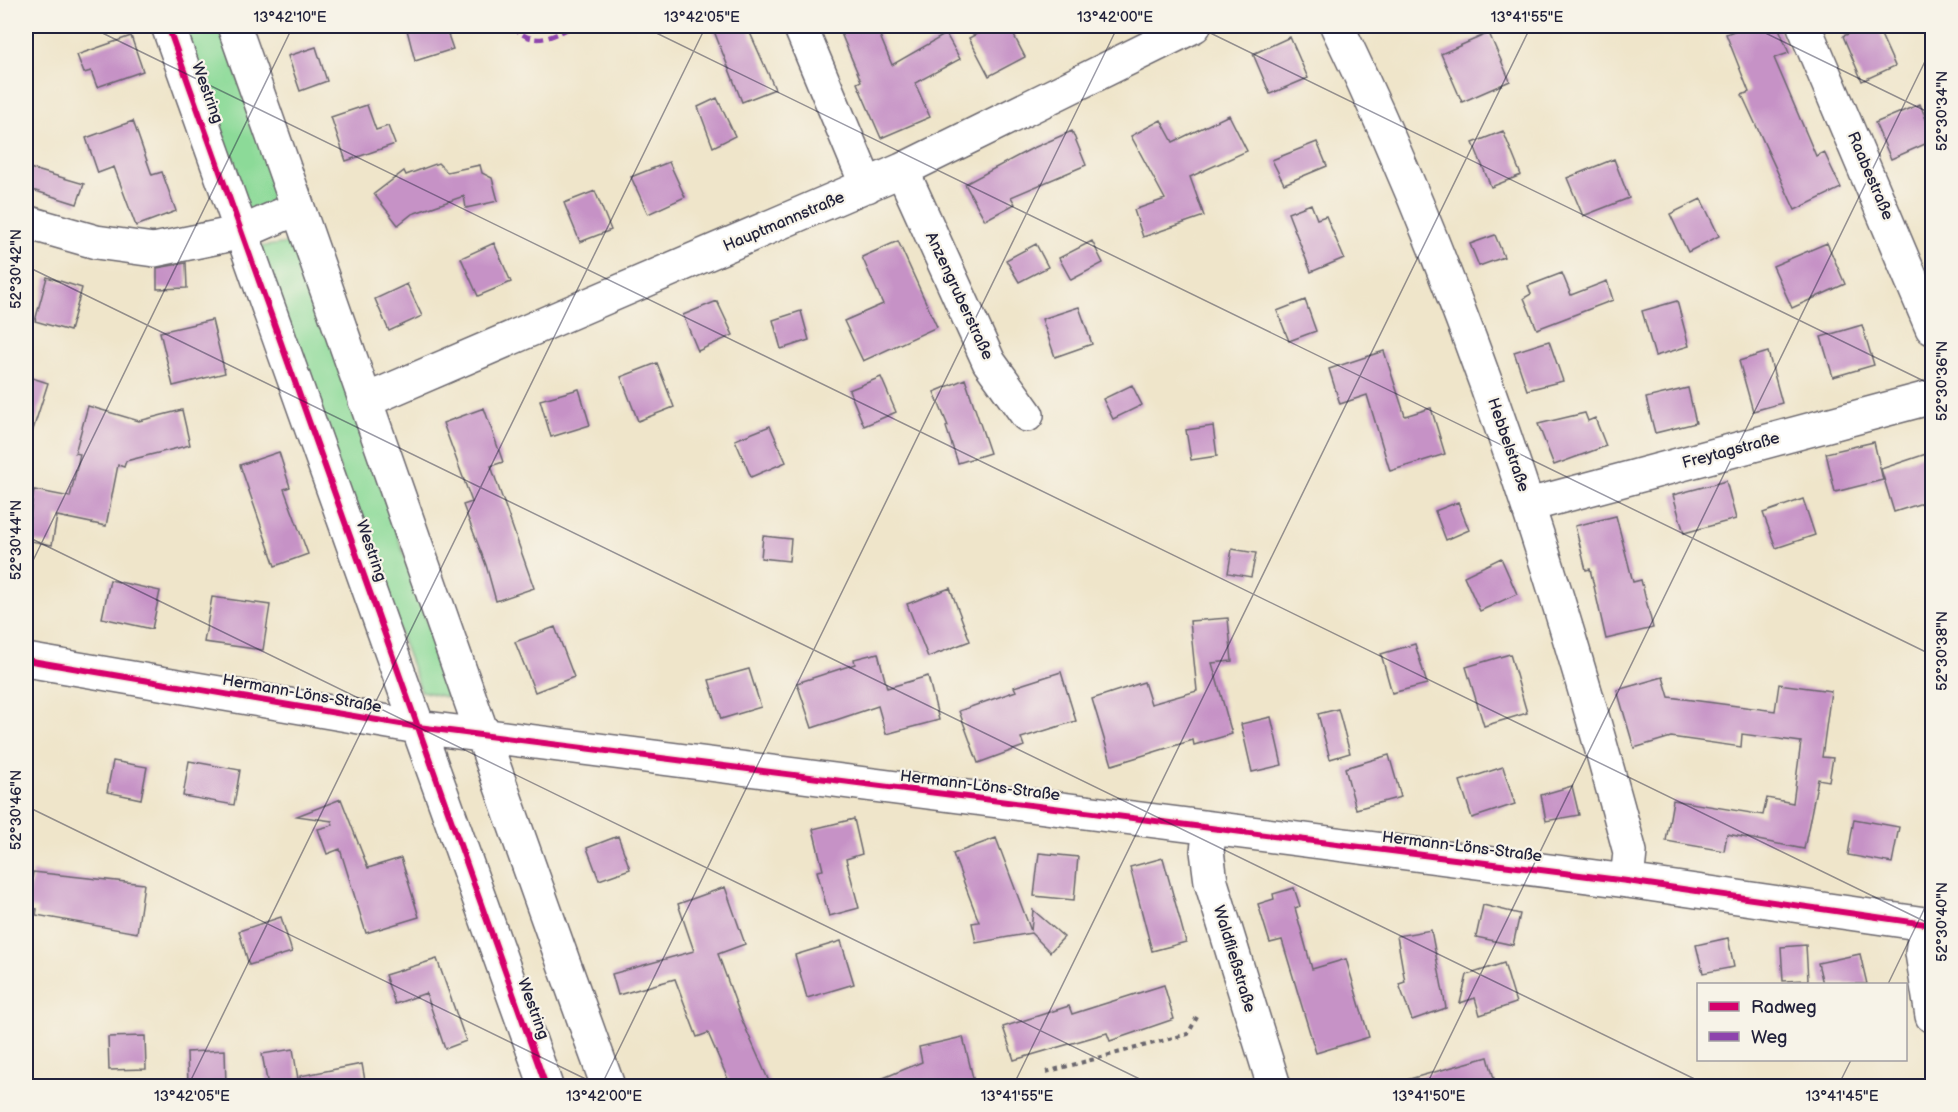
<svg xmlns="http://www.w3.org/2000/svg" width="1958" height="1112" viewBox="0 0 1958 1112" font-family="'Balsamiq Sans',sans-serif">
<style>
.green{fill:#8cda98;stroke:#577e6a;stroke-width:1.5}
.building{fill:#c692c6}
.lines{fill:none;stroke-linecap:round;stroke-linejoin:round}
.minor-casing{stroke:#6a666d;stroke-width:36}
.path{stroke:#6a666d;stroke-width:4;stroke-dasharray:4.5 4.5;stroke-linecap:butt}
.minor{stroke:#fff;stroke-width:33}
.quiet{stroke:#8e44ad;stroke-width:4.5;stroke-dasharray:9 4.5;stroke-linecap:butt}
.cycleway-casing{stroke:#f7f3e8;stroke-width:10}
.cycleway{stroke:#d6006c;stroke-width:6}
.ticks{fill:none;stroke:#22223b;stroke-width:1.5;stroke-opacity:0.45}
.labels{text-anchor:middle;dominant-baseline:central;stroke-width:4.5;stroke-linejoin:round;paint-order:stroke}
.street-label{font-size:16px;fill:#22223b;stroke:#f7f3e8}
.neatline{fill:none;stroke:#22223b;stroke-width:2}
.ticks-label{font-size:15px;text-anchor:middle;fill:#22223b}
</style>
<rect width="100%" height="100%" fill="#f7f3e8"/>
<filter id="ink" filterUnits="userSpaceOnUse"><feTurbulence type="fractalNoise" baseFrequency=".0167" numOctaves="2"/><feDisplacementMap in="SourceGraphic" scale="12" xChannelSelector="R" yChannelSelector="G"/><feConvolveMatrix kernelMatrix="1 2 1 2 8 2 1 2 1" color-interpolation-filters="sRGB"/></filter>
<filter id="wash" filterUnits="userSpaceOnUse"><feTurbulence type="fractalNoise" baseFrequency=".008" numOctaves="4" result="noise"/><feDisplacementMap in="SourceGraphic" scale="24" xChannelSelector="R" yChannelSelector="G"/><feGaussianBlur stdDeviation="1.35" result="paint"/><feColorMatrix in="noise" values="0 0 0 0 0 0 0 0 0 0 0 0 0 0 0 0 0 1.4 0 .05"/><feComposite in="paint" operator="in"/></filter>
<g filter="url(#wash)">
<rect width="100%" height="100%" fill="#efe5ca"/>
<path class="green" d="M182,26H220L282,204L249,215Z
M296,242L454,699L421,691L258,247Z"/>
<g id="blocks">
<path class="building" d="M406,26H445L453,49L415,61Z
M712,26H747L775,89L742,102Z
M838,26H876L892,65L946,34L960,59L915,83L930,117L881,138L857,83L861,81Z
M992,26H1009L1025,57L989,76L969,38Z
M1747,26H1778L1789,53L1774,58L1816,156L1824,152L1841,188L1795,210L1742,95L1749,92L1726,34Z
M1869,26H1877L1895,66L1862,81L1843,36Z
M1489,33L1510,81L1462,102L1441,54Z
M131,36L143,71L97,87L91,71L84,73L77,55Z
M1290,37L1308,78L1270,94L1253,54Z
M316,47L327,81L300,91L288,56Z
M717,98L735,136L713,147L698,107Z
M1920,104L1932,134V141L1891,159L1875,123Z
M367,105L376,130L388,126L395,144L346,161L331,117Z
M1229,115L1247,151L1190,177L1204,216L1143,237L1134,210L1165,199L1131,136L1161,120L1173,142Z
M133,121L152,175L162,172L176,211L136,226L114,167L98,173L86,138Z
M1072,131L1086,165L1011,197L1015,204L985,220L965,184L1031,149Z
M1503,131L1521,175L1491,187L1473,143Z
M1317,142L1327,166L1284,184L1272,160Z
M1614,159L1629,198L1583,216L1567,178Z
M669,162L685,197L648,214L631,177Z
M438,163L447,172L480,165L482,173L492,178L498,201L466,208L464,196L412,214L398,225L374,194L404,171L406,175Z
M26,167L84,184L77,204L26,188Z
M595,191L611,230L580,242L564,203Z
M1701,199L1719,236L1688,252L1670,214Z
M1311,204L1317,219L1326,216L1344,258L1311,272L1288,213Z
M1495,235L1504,257L1479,266L1470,244Z
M898,241L937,327L863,361L844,321L883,304L862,257Z
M1092,241L1103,263L1071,280L1059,258Z
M494,243L511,282L478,296L461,258Z
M1827,243L1845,284L1792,308L1773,266Z
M1036,244L1048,267L1019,282L1006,260Z
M186,263L187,288L157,289V268Z
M1562,273L1571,295L1607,281L1613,300L1537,329L1524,298L1531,294L1528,286Z
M47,277L82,288L70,331L35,321Z
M407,284L422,316L389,331L375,299Z
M1305,300L1316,331L1289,341L1277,311Z
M717,301L733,335L698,351L683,315Z
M1677,301L1689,346L1655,356L1642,311Z
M1079,307L1092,344L1055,357L1042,319Z
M801,311L809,340L781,349L773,320Z
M212,320L225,373L173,386L160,332Z
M1862,325L1874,365L1833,377L1821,337Z
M1549,341L1563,381L1527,390L1514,352Z
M1384,351L1405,416L1431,408L1445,454L1390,471L1367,395L1340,404L1329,369Z
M1768,352L1782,403L1753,411L1739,361Z
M657,363L674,407L638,421L621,377Z
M26,376L48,383L30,439L26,438Z
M881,377L896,412L864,426L849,390Z
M965,379L990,453L958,463L946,427L948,426L934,392Z
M1132,385L1142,405L1113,419L1103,399Z
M1688,388L1696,423L1655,433L1646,398Z
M579,389L590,425L551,437L540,400Z
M88,406L139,421L182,410L190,445L126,461L124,467L118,465L106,526L57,516L52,545L26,540L34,490L70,497L80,454L75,453Z
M484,408L503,462L491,466L534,588L496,601L486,565L463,505L472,502L443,423Z
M1585,413L1588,421L1595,418L1606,446L1554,465L1538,424Z
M770,426L786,462L751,477L735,440Z
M1213,426L1217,456L1191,460L1186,430Z
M1874,442L1883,480L1835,492L1826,453Z
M279,452L290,487L284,489L308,554L275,566L240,465Z
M1932,452V500L1894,512L1881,469Z
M1726,481L1736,519L1684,533L1673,495Z
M1803,499L1815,535L1776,548L1763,513Z
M1458,502L1469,530L1446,540L1435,511Z
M1616,516L1633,582L1641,580L1653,628L1606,639L1590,569L1586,570L1575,526Z
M763,536L791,539L789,561L761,558Z
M1232,549L1256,553L1251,577L1228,573Z
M1501,558L1517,594L1480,611L1464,576Z
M110,580L160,591L152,629L102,618Z
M950,588L970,641L928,657L907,604Z
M212,597L270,605L263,650L204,642Z
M1228,618L1232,661L1212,663L1232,734L1194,745L1193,740L1112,765L1092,699L1144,682L1151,704L1197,691L1190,621Z
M555,627L574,677L535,692L515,642Z
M1415,644L1427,684L1392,693L1381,654Z
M878,653L887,688L928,676L939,720L886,734L878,706L812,728L797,683L855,664L854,659Z
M1510,654L1527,713L1484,726L1466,667Z
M749,669L761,707L721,719L709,680Z
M1061,672L1076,721L1021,738L1024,746L978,763L959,711L1016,691L1014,687Z
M1663,677L1669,697L1775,711L1779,684L1831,691L1822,757L1833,758L1829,781L1818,779L1804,849L1727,834L1724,851L1666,841L1673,800L1763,815L1767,798L1793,803L1801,742L1742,734L1741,747L1671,737L1634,748L1617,690Z
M1338,709L1350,753L1330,759L1318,714Z
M1271,717L1282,765L1252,772L1241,724Z
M1389,755L1401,797L1356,809L1345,768Z
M113,761L147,767L141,799L107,792Z
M189,761L240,770L234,805L183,796Z
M1503,767L1515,804L1472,818L1460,781Z
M1572,786L1579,815L1546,821L1541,795Z
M341,799L368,868L401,858L419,917L366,933L340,849L327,854L318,829L333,825L332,821L297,816Z
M854,819L862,854L846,859L859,908L829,916L817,871L823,870L813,829Z
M1854,819L1899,827L1892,863L1848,855Z
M618,836L630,869L599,880L587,848Z
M996,838L1031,931L1033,910L1064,937L1050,952L1031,933L976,943L972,923L979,922L953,854Z
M1039,853L1078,857L1074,900L1034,896Z
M1163,858L1186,942L1152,951L1130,867Z
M33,872L144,884L137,933L36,915L37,909L27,908Z
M725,887L745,944L718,954L742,1020L771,1086H731L708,1033L697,1037L675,979L618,995L612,974L694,951L678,904Z
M1294,888L1300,906L1295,908L1312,969L1346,959L1369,1037L1316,1053L1282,940L1270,943L1258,904L1274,899L1273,894Z
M1483,905L1520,914L1513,945L1476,937Z
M281,917L292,952L249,965L239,931Z
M1431,930L1446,1008L1412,1020L1399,984L1405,982L1397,936Z
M1728,938L1734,967L1703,973L1696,945Z
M841,941L854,984L807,998L795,955Z
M1806,945L1808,980L1783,981L1781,947Z
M1860,954L1867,984H1823L1818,963Z
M437,959L466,1041L445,1049L426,993L395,1004L385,975Z
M1504,963L1516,1003L1480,1015L1475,998L1460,1003L1467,975Z
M1164,985L1174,1019L1110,1041L1107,1033L1014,1060L1003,1027L1069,1006L1072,1014Z
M145,1036L146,1069L109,1070L108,1037Z
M963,1037L975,1086H864L922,1062L919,1047Z
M293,1049L299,1085L268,1086L262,1054Z
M225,1050L226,1086H188L187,1052Z
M1488,1057L1496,1086H1407L1406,1080Z
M362,1064L366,1086H301L300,1076Z"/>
</g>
</g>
<g filter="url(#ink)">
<use href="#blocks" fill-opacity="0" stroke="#6a666d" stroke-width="1.5"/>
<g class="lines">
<defs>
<path id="minor" d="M168,26L546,1086
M234,26C359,379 480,734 608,1086
M800,26L867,186
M1337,26C1465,290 1554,569 1630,852L1627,881
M1804,26L1932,328
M902,170L989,362L1027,415
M26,222L96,242L154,250L243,232L298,208
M365,401L902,170L1194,26
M1529,505L1932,397
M26,660L418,727L1627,881L1932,925
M1210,829L1207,851L1211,882L1274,1086
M1926,924L1922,953L1932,1016"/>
</defs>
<use href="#minor" class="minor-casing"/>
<path class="path" d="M1046,1072L1188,1034L1197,1017"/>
<use href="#minor" class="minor"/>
<path class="quiet" d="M512,26C533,47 549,39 573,26"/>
<defs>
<path id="cycleway" d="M168,26L546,1086
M26,660L418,727L1627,881L1932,925"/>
</defs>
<use href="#cycleway" class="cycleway-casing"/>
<use href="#cycleway" class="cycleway"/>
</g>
</g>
<path class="ticks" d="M88,26L1932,925M642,26L1932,655M1196,26L1932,385M1751,26L1932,114M26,266L1709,1086M26,536L1154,1086M26,575L293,26M26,806L600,1086M1888,984L1932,893M26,1077L46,1086M188,1086L706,26M601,1086L1118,26M1013,1086L1531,26M1426,1086L1932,47M1838,1086L1851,1060"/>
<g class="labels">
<g class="street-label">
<text transform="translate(207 93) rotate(70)">Westring</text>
<text transform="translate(1870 176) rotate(67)">Raabestraße</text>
<text transform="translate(784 222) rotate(-23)">Hauptmannstraße</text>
<text transform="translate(959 296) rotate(65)">Anzengruberstraße</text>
<text transform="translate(1508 445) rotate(71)">Hebbelstraße</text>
<text transform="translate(1731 451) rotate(-15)">Freytagstraße</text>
<text transform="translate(371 551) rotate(71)">Westring</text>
<text transform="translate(302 694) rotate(10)">Hermann-Löns-Straße</text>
<text transform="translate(980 786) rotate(7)">Hermann-Löns-Straße</text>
<text transform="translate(1462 847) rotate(7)">Hermann-Löns-Straße</text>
<text transform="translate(1234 959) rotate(73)">Waldfließstraße</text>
<text transform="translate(533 1009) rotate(70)">Westring</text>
</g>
</g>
<rect width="1958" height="1112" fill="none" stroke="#f7f3e8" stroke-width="66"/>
<rect x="1697" y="983" width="210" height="78" fill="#f7f3e8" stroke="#a29fa3" stroke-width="1.5"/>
<rect x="1709" y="1002" width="30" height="9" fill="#d6006c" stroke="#a29fa3" stroke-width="1.5"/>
<text x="1751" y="1013" font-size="18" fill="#22223b">Radweg</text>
<rect x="1709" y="1032" width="30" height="9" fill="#8e44ad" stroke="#a29fa3" stroke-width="1.5"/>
<text x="1751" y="1043" font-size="18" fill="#22223b">Weg</text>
<rect x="33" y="33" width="1892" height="1046" class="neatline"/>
<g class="ticks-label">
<text x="290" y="22">13°42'10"E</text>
<text x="702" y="22">13°42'05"E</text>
<text x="1115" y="22">13°42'00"E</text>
<text x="1527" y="22">13°41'55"E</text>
<text transform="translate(1942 111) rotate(-90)" y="5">52°30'34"N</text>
<text transform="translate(16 269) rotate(-90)" y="5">52°30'42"N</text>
<text transform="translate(1942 381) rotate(-90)" y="5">52°30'36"N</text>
<text transform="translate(16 540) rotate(-90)" y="5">52°30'44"N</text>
<text transform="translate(1942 651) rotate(-90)" y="5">52°30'38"N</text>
<text transform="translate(16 810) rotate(-90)" y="5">52°30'46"N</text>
<text transform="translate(1942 922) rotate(-90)" y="5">52°30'40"N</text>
<text x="192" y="1101">13°42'05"E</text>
<text x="604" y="1101">13°42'00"E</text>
<text x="1017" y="1101">13°41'55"E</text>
<text x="1429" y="1101">13°41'50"E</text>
<text x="1842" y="1101">13°41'45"E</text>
</g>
</svg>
